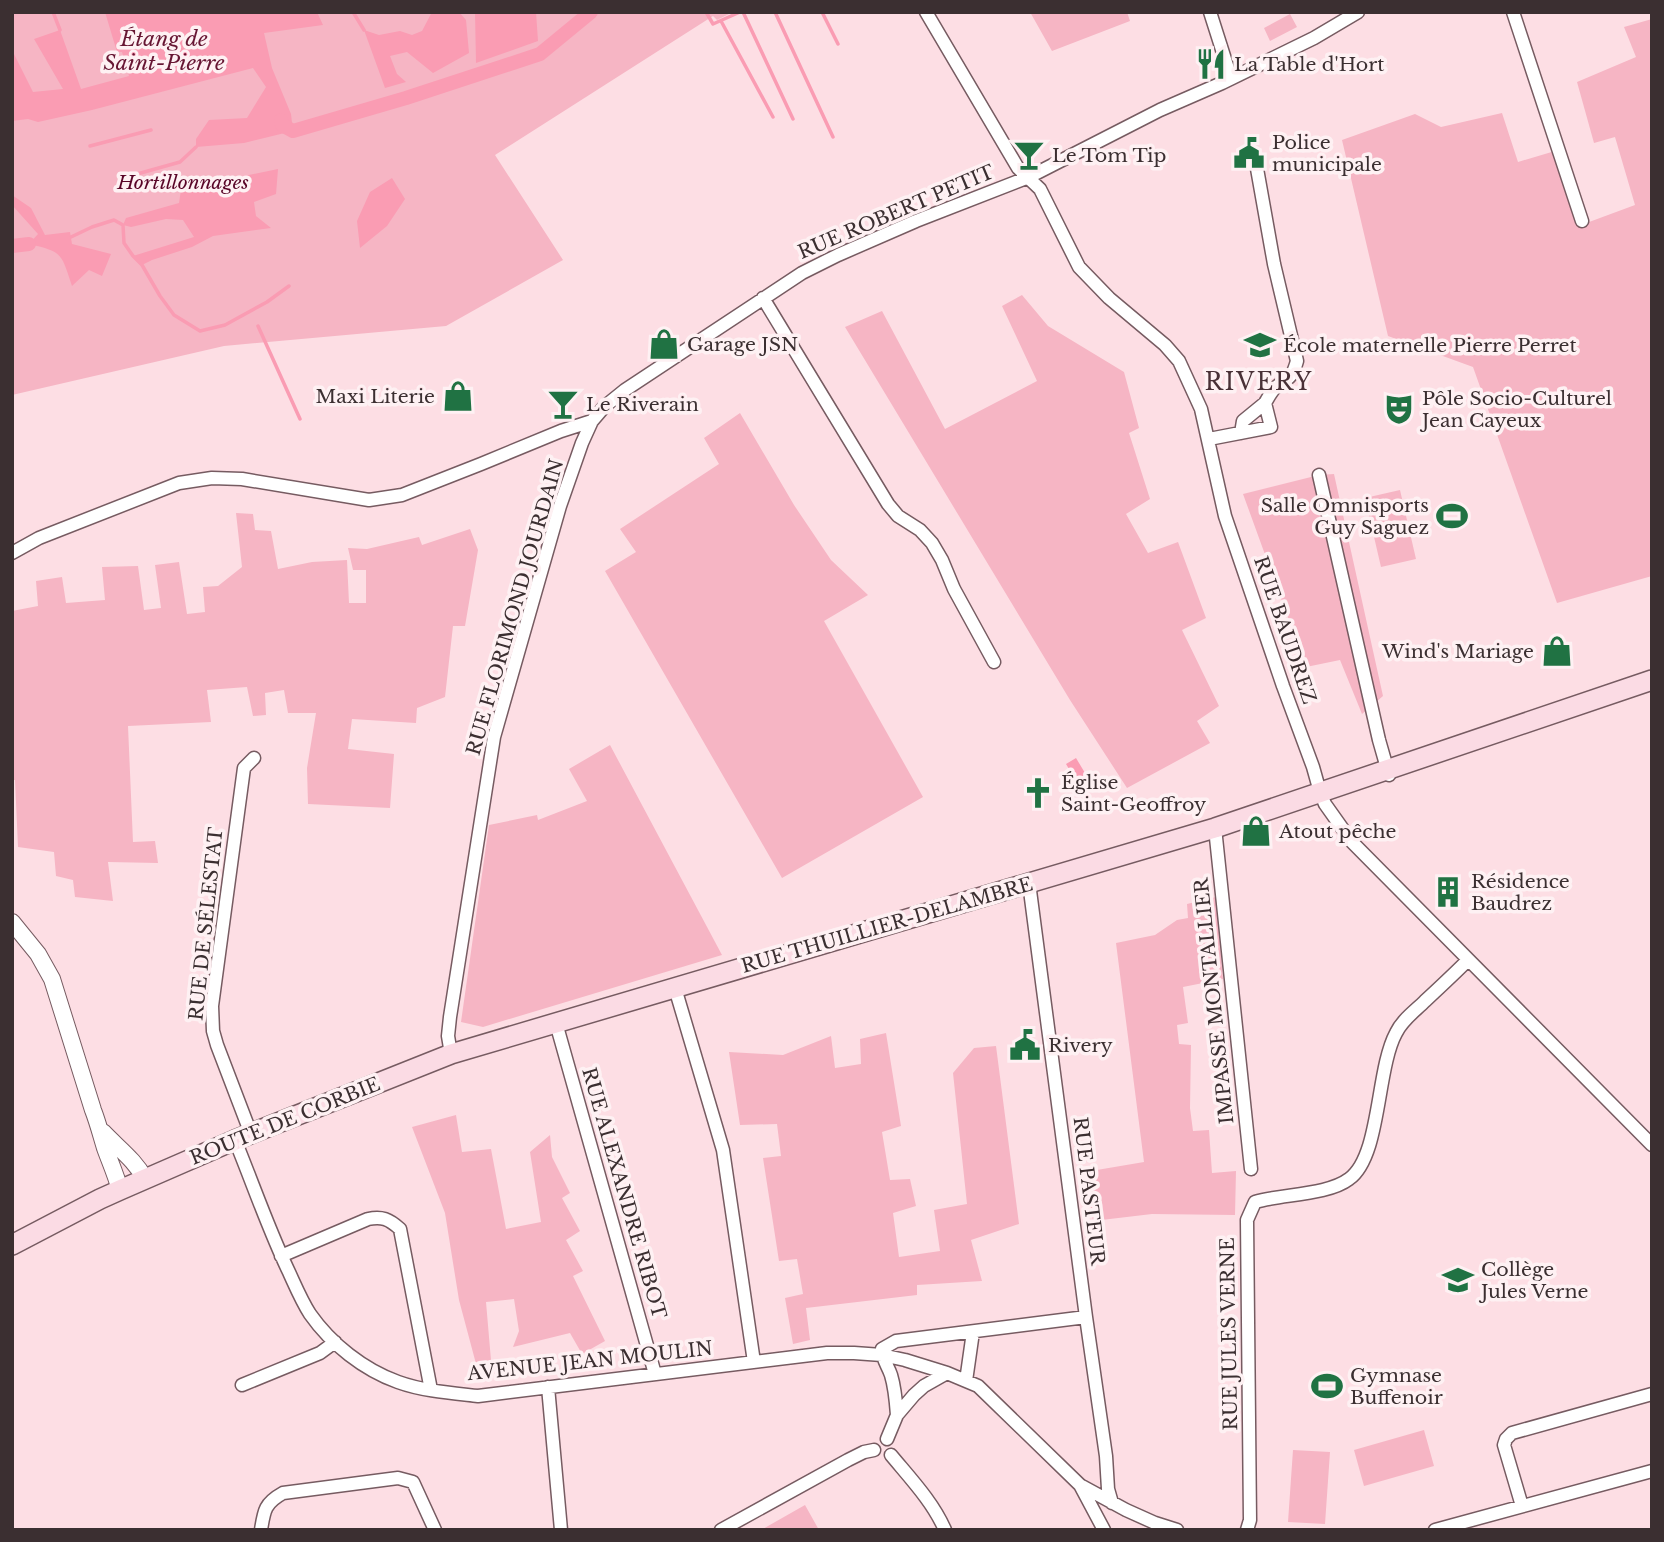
<svg xmlns="http://www.w3.org/2000/svg" width="1664" height="1542" viewBox="0 0 1664 1542" font-family="'Libre Baskerville',serif">
<style>
.green{fill:#f6b5c4}
.water{fill:#fa9cb3}
.lines{fill:none;stroke-linecap:round;stroke-linejoin:round}
.stream{stroke:#fa9cb3;stroke-width:3.5}
.canal{stroke:#fa9cb3;stroke-width:14}
.minor-casing{stroke:#765b61;stroke-width:15}
.tertiary-casing{stroke:#765b61;stroke-width:18}
.secondary-casing{stroke:#765b61;stroke-width:22}
.minor{stroke:#fff;stroke-width:12}
.tertiary{stroke:#fff;stroke-width:16}
.secondary{stroke:#fbdbe4;stroke-width:19}
.labels{text-anchor:middle;dominant-baseline:central;stroke-width:7;stroke-linejoin:round;paint-order:stroke}
.poi-label{font-size:19px;fill:#3b2f31;stroke:#fef1f3;text-anchor:start}
.park-label{font-size:19px;font-style:italic;fill:#590528;stroke:#fef1f3}
.street-label{font-size:19px;fill:#3b2f31;stroke:#fef1f3}
.water-label{font-size:21px;font-style:italic;fill:#671633;stroke:#fef1f3}
.quarter-label{font-size:23px;letter-spacing:2px;fill:#493137;stroke:#fef1f3}
</style>
<rect width="100%" height="100%" fill="#fddee4"/>
<path class="green" d="M12,12H733L717,20L713,16L495,155L563,260L446,326L224,346L12,395Z
M1030,12H1127L1130,21L1052,51Z
M1290,14L1297,27L1270,41L1264,28Z
M1652,19V576L1557,603L1473,367L1388,336L1342,140L1415,114L1441,127L1502,113L1518,162L1555,151L1581,225L1635,205L1615,137L1594,143L1577,82L1636,57L1624,27Z
M1022,295L1048,326L1124,372L1139,428L1129,433L1150,499L1126,514L1148,553L1178,542L1206,618L1182,630L1219,706L1197,721L1210,743L1127,788L1070,700L845,327L882,311L945,429L1037,381L1002,306Z
M740,413L794,505L831,560L868,595L824,621L923,797L782,878L605,571L636,552L620,529L719,464L704,438Z
M1334,474L1383,696L1362,714L1340,660L1306,667L1243,494L1319,475Z
M1400,490L1416,559L1381,567L1365,498Z
M236,513L253,514L255,530L271,531L278,569L312,562L347,560L349,603H366V570H353L348,548L367,549L419,537L422,545L470,529L478,550L465,626H453L445,697L417,708L416,723L352,719L348,749L394,754L390,808L308,804L307,768L316,713H288L284,690L265,693L266,715L253,716L247,687L207,690L211,722L128,726L133,842L155,841L158,863L108,862L113,901L75,897L73,880L56,876L54,852L18,847L15,780H12V611L38,606L36,581L62,577L66,603L105,600L102,567L138,566L144,610L161,608L155,565L179,562L187,614L205,612L203,587L218,586L242,567Z
M610,745L722,955L483,1027L461,1022L489,825L537,815L538,820L587,801L569,769Z
M1216,897L1223,979L1183,987L1188,1023L1177,1025L1179,1044L1191,1045L1190,1108L1193,1131L1209,1130L1212,1173L1236,1171L1235,1215L1152,1214L1093,1221L1085,1172L1144,1162L1116,943L1155,935L1177,920L1188,918L1187,904Z
M886,1033L901,1126L882,1132L890,1180L910,1179L916,1206L893,1213L899,1257L940,1251L934,1210L967,1204L953,1073L974,1048L996,1046L1019,1224L971,1240L982,1281L917,1285V1295L806,1308L810,1340L793,1344L785,1298L803,1294L797,1259L779,1261L763,1158L781,1156L777,1124L740,1125L729,1052L783,1055L831,1036L835,1068L861,1064L860,1039Z
M456,1115L462,1152L491,1149L506,1229L541,1222L530,1152L550,1135L552,1157L570,1193L562,1198L580,1231L566,1240L583,1271L573,1276L605,1341L582,1354L570,1333L513,1347L519,1331L514,1299L486,1302L492,1372L479,1375L459,1300L445,1213L412,1127Z
M1424,1430L1434,1466L1364,1486L1354,1450Z
M1293,1450L1330,1452L1325,1524L1288,1522Z
M805,1505L819,1530H761Z"/>
<path class="water" d="M105,12H317L323,25L264,33L272,68L291,114L293,131L244,143L196,147V139L209,120L247,118L266,87L253,68L92,110L38,122L28,119L12,121V50L33,92L63,89L34,39L60,30L81,89L129,76L122,52H117Z
M432,12H459L466,20L469,53L433,73L407,52L390,56L397,74L406,82L385,88L364,30L379,35L400,31L412,35L422,31Z
M475,12H536L538,41L476,63Z
M278,169L276,194L254,202L256,216L271,228L213,236L192,247L152,260L142,265L133,256L194,237L183,220L166,219L131,227L123,225L126,218L179,203L182,183L200,185Z
M392,178L405,199L387,226L360,248L357,221L370,192Z
M12,195L31,208L45,235L70,232L72,244L111,254L102,276L89,270L72,286C61,253 63,252 29,244L38,234L12,205Z
M1076,758L1088,778L1078,784L1066,764Z"/>
<g class="lines">
<path class="stream" d="M53,12L60,30
M353,12L364,30
M706,12L713,24L740,12
M743,12L793,119
M775,12L833,137
M822,12L838,44
M721,21L773,117
M90,146L151,130
M121,186L130,176L180,162L196,147
M71,237L92,227L114,220L123,225L124,243L133,256L142,265L160,296L174,315L200,331L225,325L267,302L289,286
M258,326L300,419"/>
<path class="canal" d="M281,120L282,125L293,131L406,98L540,54L591,12
M12,246L29,244"/>
<defs>
<path id="minor" d="M926,12L1018,168L1040,189L1079,267L1109,298L1165,345L1179,361L1201,409L1225,516L1283,686L1313,767L1320,792L1325,804L1352,842L1652,1145
M1210,12L1231,78
M1513,12L1582,221
M1256,163L1274,264L1297,361C1291,382 1288,376 1275,388C1271,392 1268,398 1265,403
M763,298L888,504L898,516L920,530L932,543L942,560L954,589L994,662
M1209,439L1271,427L1265,403L1243,421L1241,433
M1319,475L1379,740L1389,775
M12,553L39,538L179,483L212,478L242,479L369,500L402,495L481,464L561,431L592,421
M1215,828L1251,1169
M1029,883L1086,1317L1106,1456L1108,1489L1112,1503
M675,988L723,1150L754,1362
M556,1023L655,1374
M451,1054L448,1036L450,1017L494,737L560,506L582,443L592,421L604,407L625,390L802,273L838,255L916,221L1029,177L1160,110L1222,83L1314,38L1358,12
M251,1134L217,1045L213,1031L212,1006L244,768L254,758
M235,1140C253,1184 268,1228 288,1270C295,1285 301,1300 310,1314C331,1344 364,1370 398,1382C423,1391 451,1393 478,1396L827,1353H854L882,1355L905,1360L947,1373L978,1386L1080,1485L1126,1510L1155,1523L1177,1530
M281,1256L368,1219C382,1216 389,1219 400,1229L431,1390
M966,1381L973,1332
M242,1385L320,1353L335,1342
M548,1387L561,1530
M897,1415C896,1401 895,1388 891,1375C888,1366 882,1359 882,1349L896,1341L1086,1317
M887,1439L897,1415L914,1395L924,1386L947,1373
M891,1455C910,1478 933,1502 945,1530
M1080,1485L1104,1530
M1522,1506L1504,1445L1506,1439L1512,1433L1652,1394
M261,1530C264,1510 265,1503 283,1493L398,1478L413,1482L435,1530
M721,1530L848,1460L864,1452L874,1450
M1247,1530L1250,1520L1247,1220L1255,1202C1282,1194 1328,1195 1349,1179C1381,1156 1376,1070 1396,1033C1402,1020 1415,1011 1425,1001C1439,988 1454,974 1468,960
M1435,1530L1652,1471"/>
<path id="tertiary" d="M12,922L38,954L52,979L93,1110C98,1123 101,1135 105,1148C110,1162 116,1175 120,1190
M103,1132C118,1148 135,1160 145,1179"/>
<path id="secondary" d="M12,1245L100,1199L120,1190L235,1140L451,1054L1215,828L1652,680"/>
</defs>
<use href="#minor" class="minor-casing"/>
<use href="#tertiary" class="tertiary-casing"/>
<use href="#secondary" class="secondary-casing"/>
<use href="#minor" class="minor"/>
<use href="#tertiary" class="tertiary"/>
<use href="#secondary" class="secondary"/>
</g>
<defs>
<symbol id="restaurant-bare" viewBox="-9 -9 18 18"><path d="M-5-6h1v4h1v-4h1v4h1v-4h1v5L-1.5 .5V6h-2V.5L-5-1ZM5-6V6H3V1.5H1.5Q1.5-4 5-6Z" fill="#207243" stroke="#fef1f3" stroke-width="2.5" paint-order="stroke"/></symbol>
<symbol id="civic-bare" viewBox="-9 -9 18 18"><path d="M-.6-6.5H3V-4.5H.6V-3L4-1V1h2V6H-6V1h2V-1L-.6-3ZM-1.2 2.5V6h2.4V2.5Z" fill="#207243" stroke="#fef1f3" stroke-width="2.5" paint-order="stroke"/></symbol>
<symbol id="bar-bare" viewBox="-9 -9 18 18"><path d="M-6-5H6L.8 .8V4.5H3.5V6h-7V4.5H-.8V.8Z" fill="#207243" stroke="#fef1f3" stroke-width="2.5" paint-order="stroke"/></symbol>
<symbol id="shop-bare" viewBox="-9 -9 18 18"><path d="M-5-2.5h2.3a2.7 3.5 0 0 1 5.4 0H5L5.5 6h-11ZM-1.5-2.5h3a1.5 2.3 0 0 0-3 0Z" fill="#207243" stroke="#fef1f3" stroke-width="2.5" paint-order="stroke"/></symbol>
<symbol id="school-bare" viewBox="-9 -9 18 18"><path d="M0-5L7-2L0 1L-7-2ZM-4 1L0 2.5L4 1V4Q0 6-4 4Z" fill="#207243" stroke="#fef1f3" stroke-width="2.5" paint-order="stroke"/></symbol>
<symbol id="theatre-bare" viewBox="-9 -9 18 18"><path d="M-5-5.5Q0-4 5-5.5V0Q5 5 0 6Q-5 5-5 0ZM-3.3-2.5H-1v1.5H-3.3ZM1-2.5H3.3v1.5H1ZM-2.8 1Q0 5.5 2.8 1Z" fill="#207243" stroke="#fef1f3" stroke-width="2.5" paint-order="stroke"/></symbol>
<symbol id="stadium-bare" viewBox="-9 -9 18 18"><path d="M0-5a6.5 5 0 1 0 0 10a6.5 5 0 1 0 0-10ZM-3.5-1.8h7v3.6h-7Z" fill="#207243" stroke="#fef1f3" stroke-width="2.5" paint-order="stroke"/></symbol>
<symbol id="church-bare" viewBox="-9 -9 18 18"><path d="M-1.2-6h2.4v3.5h3.3v2.4h-3.3V6h-2.4V-.1h-3.3v-2.4h3.3Z" fill="#207243" stroke="#fef1f3" stroke-width="2.5" paint-order="stroke"/></symbol>
<symbol id="building-bare" viewBox="-9 -9 18 18"><path d="M-4-6H4V6H1V3H-1V6H-4ZM-2.5-4.3h1.7v1.8h-1.7ZM.8-4.3h1.7v1.8H.8ZM-2.5-1h1.7V.8h-1.7ZM.8-1h1.7V.8H.8Z" fill="#207243" stroke="#fef1f3" stroke-width="2.5" paint-order="stroke"/></symbol>
</defs>
<g fill-rule="evenodd">
<use href="#restaurant-bare" x="1189" y="42" width="44" height="44"/>
<use href="#civic-bare" x="1227" y="131" width="44" height="44"/>
<use href="#bar-bare" x="1007" y="133" width="44" height="44"/>
<use href="#shop-bare" x="642" y="322" width="44" height="44"/>
<use href="#school-bare" x="1238" y="323" width="44" height="44"/>
<use href="#shop-bare" x="436" y="374" width="44" height="44"/>
<use href="#bar-bare" x="541" y="382" width="44" height="44"/>
<use href="#theatre-bare" x="1377" y="387" width="44" height="44"/>
<use href="#stadium-bare" x="1430" y="494" width="44" height="44"/>
<use href="#shop-bare" x="1535" y="629" width="44" height="44"/>
<use href="#church-bare" x="1016" y="771" width="44" height="44"/>
<use href="#shop-bare" x="1234" y="809" width="44" height="44"/>
<use href="#building-bare" x="1426" y="870" width="44" height="44"/>
<use href="#civic-bare" x="1003" y="1023" width="44" height="44"/>
<use href="#school-bare" x="1436" y="1258" width="44" height="44"/>
<use href="#stadium-bare" x="1305" y="1364" width="44" height="44"/>
</g>
<g class="labels">
<g class="poi-label">
<text x="1234" y="64">La Table d'Hort</text>
<text x="1272" y="142">Police<tspan x="1272" dy="22">municipale</tspan></text>
<text x="1052" y="155">Le Tom Tip</text>
<text x="687" y="344">Garage JSN</text>
<text x="1283" y="345">École maternelle Pierre Perret</text>
<text x="435" y="396" text-anchor="end">Maxi Literie</text>
<text x="1422" y="398">Pôle Socio-Culturel<tspan x="1422" dy="22">Jean Cayeux</tspan></text>
<text x="586" y="404">Le Riverain</text>
<text x="1429" y="505" text-anchor="end">Salle Omnisports<tspan x="1429" dy="22">Guy Saguez</tspan></text>
<text x="1534" y="651" text-anchor="end">Wind's Mariage</text>
<text x="1061" y="782">Église<tspan x="1061" dy="22">Saint-Geoffroy</tspan></text>
<text x="1279" y="831">Atout pêche</text>
<text x="1471" y="881">Résidence<tspan x="1471" dy="22">Baudrez</tspan></text>
<text x="1048" y="1045">Rivery</text>
<text x="1481" y="1269">Collège<tspan x="1481" dy="22">Jules Verne</tspan></text>
<text x="1350" y="1375">Gymnase<tspan x="1350" dy="22">Buffenoir</tspan></text>
</g>
<g class="park-label">
<text x="183" y="182">Hortillonnages</text>
</g>
<g class="street-label">
<text transform="translate(896 212) rotate(-23)">RUE ROBERT PETIT</text>
<text transform="translate(515 607) rotate(-74)">RUE FLORIMOND JOURDAIN</text>
<text transform="translate(1285 630) rotate(71)">RUE BAUDREZ</text>
<text transform="translate(206 924) rotate(-84)">RUE DE SÉLESTAT</text>
<text transform="translate(887 925) rotate(-16)">RUE THUILLIER-DELAMBRE</text>
<text transform="translate(1214 1001) rotate(-96)">IMPASSE MONTALLIER</text>
<text transform="translate(285 1121) rotate(-22)">ROUTE DE CORBIE</text>
<text transform="translate(1089 1191) rotate(83)">RUE PASTEUR</text>
<text transform="translate(624 1193) rotate(74)">RUE ALEXANDRE RIBOT</text>
<text transform="translate(1229 1334) rotate(-91)">RUE JULES VERNE</text>
<text transform="translate(590 1361) rotate(-6)">AVENUE JEAN MOULIN</text>
</g>
<g class="water-label">
<text x="164" y="39">Étang de<tspan x="164" dy="24">Saint-Pierre</tspan></text>
</g>
<g class="quarter-label">
<text x="1259" y="382">RIVERY</text>
</g>
</g>
<rect width="1664" height="1542" fill="none" stroke="#3b2f31" stroke-width="28"/>
</svg>
